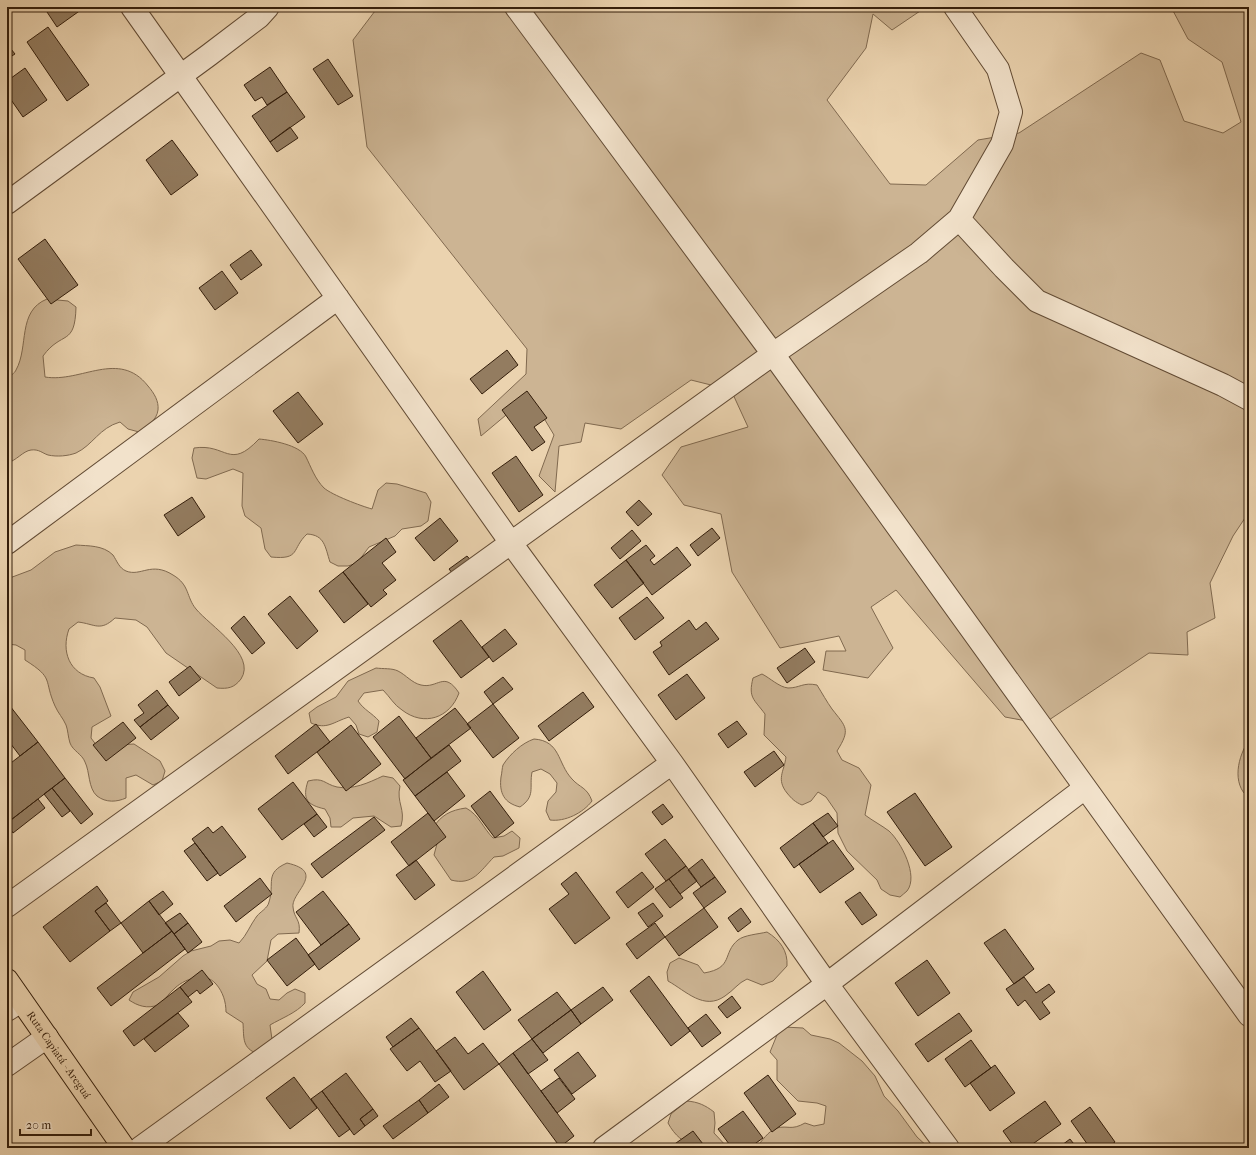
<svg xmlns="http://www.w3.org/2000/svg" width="1256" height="1155" viewBox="0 0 1256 1155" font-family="'IM FELL French Canon',serif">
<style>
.green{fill:#ccb493;stroke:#80694f}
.building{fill:#937c60;stroke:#341e0b}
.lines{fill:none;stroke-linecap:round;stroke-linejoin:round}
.minor-casing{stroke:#624b34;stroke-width:24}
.major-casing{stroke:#341e0b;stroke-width:24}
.minor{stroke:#f2e2cb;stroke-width:22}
.major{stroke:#ebd3af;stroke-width:22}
.labels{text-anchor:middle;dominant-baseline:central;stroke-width:4;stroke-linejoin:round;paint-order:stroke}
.street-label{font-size:11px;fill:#341e0b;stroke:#f2e2cb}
</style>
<rect width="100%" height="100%" fill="#ebd3af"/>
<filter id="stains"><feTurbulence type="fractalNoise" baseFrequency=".005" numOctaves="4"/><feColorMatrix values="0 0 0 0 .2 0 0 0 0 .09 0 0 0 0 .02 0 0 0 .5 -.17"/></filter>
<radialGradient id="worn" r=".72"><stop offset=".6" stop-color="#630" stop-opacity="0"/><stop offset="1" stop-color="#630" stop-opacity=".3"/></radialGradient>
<path class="green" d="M378,7H926L892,30L873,14L866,48L827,100L890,184L926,185L978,140L1019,133L1141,53L1160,60L1184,121L1223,133L1241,122L1222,62L1188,39L1171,7H1249V512L1233,536L1210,583L1215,618L1187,632L1188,655L1149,653L1043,724L1005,717L896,590L871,607L893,648L868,678L823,670L826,651H846L839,636L780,648L732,572L721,514L684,505L662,475L681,447L748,427L731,390L691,380L621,429L585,423L581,442L559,446L555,492L539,476L554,435L530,395L481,436L478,419L526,374L527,349L367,147L353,40Z
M47,299L68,301L76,307C75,347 62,330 43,356L45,377C81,383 119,349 148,386C154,393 159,401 158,410C157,420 146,428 139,432L128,429L120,422C99,428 93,445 76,453C68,456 57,457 48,455C42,453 39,449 31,450C23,451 16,461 7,463V378C10,376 15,373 16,370C29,347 17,311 47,299Z
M259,439C271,440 300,445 306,457C311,467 315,479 324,488C332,495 361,506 372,509L378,490L386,483L397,484L426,493L431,502L428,521L421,526L402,529L395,536L369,547L357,563L348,566H338L330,562C325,547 325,535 307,534C291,549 301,560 271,557L265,549L261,528L245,516L242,506L243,473L233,469L206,479L197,478L192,458L194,448C227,443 229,471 259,439Z
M76,545C88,546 103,545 113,555C117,561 119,568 126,571C141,577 151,561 173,575C190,585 186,597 196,609C209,625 257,655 241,679C234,688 228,689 217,688L166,653L147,627L136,620L115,618C100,632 95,624 78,622L69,629C61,651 69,674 94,678L100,687L111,716L92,727L91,738L97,746L134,744L160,761L165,771L162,781L153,785L136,775L126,778V798C117,802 106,803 97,796C88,788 90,772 85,762C82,754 73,751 70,743C68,737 68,730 66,725C63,718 58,713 55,706C43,679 55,679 25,660V650L16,645L7,644V579L31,570L55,552Z
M376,668C383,669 392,668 398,671C406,675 412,683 421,685C438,689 444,670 459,693C450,718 424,727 402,710C394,705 390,697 383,690L364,693L358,701C364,710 372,713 379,721L377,732L368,737L359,734L356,725L349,717C333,722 327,730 311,723L309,713L317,707L336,697L348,681Z
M762,674C770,678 779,687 788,688C800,688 803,682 817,685C822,693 827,702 832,709C846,727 851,729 837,751L842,760L859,768L871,785L865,815C873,821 881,825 889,831C901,842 919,876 907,891C905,893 902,895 900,897L890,895L881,889L877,880L847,851L838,833L837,813L826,797L818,792L811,801L802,805C795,802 792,799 787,793C776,779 784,772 786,757L764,735L765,714C754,699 748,698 753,678Z
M534,739C561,741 557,763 572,779C580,788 587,787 592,801C583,813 565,822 550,820L546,811L548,801L556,792L557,783L550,774L541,769L532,772C529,788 536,796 520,807C504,803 499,793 501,777C502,773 502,768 503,765C510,754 522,743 534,739Z
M1249,740V798C1231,784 1238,756 1249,740Z
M383,776L393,778L400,786C396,803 406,809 401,826L391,827L374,816L353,818L341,827H331L330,818L325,809C307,805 302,799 308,781C324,777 324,784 337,787C353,790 368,783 383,776Z
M466,808C479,815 483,828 493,838L504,836L512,831L520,838L519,848L503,856L494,857C480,871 473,886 451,880L434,855L439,836L433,828C441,815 451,810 466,808Z
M287,863C327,872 291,892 293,907C294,919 301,919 299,933L278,934L271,940L267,961L252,975L257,984L266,989L270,999L279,1000L287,993L295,989L305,993V1003C296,1013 282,1018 270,1025L273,1047L258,1054C242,1048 244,1039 243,1023L226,1012C226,1002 223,992 216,984C205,971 183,979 173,990C167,995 165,1001 158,1005C147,1009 138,1006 129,1000L133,992L159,977L183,956L191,951L211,946L219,941L230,940L239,943C247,935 250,925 257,916C260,912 268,908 269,902C275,883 264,873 287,863Z
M767,932C780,940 788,951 787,966L773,981L762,985L747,979C738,983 734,990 725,996C704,1011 686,991 668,981L667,972L670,963L679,958L698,965L704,973C734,968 722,953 738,940C744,935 759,934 767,932Z
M784,1027L803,1028L811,1035L830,1039L839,1043L862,1061L875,1076L884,1096L898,1111L917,1137L929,1148H756C762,1141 768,1131 777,1128C788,1125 791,1131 805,1123L814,1126L824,1124L826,1106L817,1103L798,1101L777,1080V1060L770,1052L777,1035Z
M687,1101C698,1102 705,1105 714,1112L715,1123L714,1133L728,1148C702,1148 682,1149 668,1123L671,1114Z"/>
<path class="building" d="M54,7H85L57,27L47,12Z
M48,27L89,85L67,101L27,42Z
M7,44L15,54L7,59Z
M328,59L353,96L338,105L313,69Z
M270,67L287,92L267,105L262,97L255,101L244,85Z
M25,68L47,100L23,117L7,94V81Z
M287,92L305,117L270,142L252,116Z
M290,127L298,138L277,152L270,142Z
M172,140L198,175L171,195L146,160Z
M45,239L78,285L51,304L18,259Z
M251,250L262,265L241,280L230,265Z
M222,271L238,293L215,310L199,288Z
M507,350L518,365L482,394L470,379Z
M527,391L547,418L534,427L545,442L532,451L502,410Z
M298,392L323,424L298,443L273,411Z
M516,456L543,495L519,512L492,473Z
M192,497L205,517L178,536L164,515Z
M639,500L652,514L638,526L626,512Z
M440,518L458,541L434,561L415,538Z
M712,528L720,538L698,556L690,545Z
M632,530L641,541L620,559L611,548Z
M386,538L396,552L382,563L396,580L383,590L387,594L371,607L343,572Z
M646,545L655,556L650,560L654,565L677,547L691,565L652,595L626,560Z
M467,556L474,564L456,578L449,569Z
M626,560L644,583L612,608L594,585Z
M343,572L368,604L344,623L319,591Z
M290,596L318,631L297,649L268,614Z
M647,597L664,618L635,640L619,618Z
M244,616L265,643L252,654L231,628Z
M461,620L489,657L461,678L433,641Z
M689,620L696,630L706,622L719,639L669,675L653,652L662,646L660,642Z
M505,629L517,644L493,662L482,647Z
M805,648L815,662L787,683L777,668Z
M190,666L201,679L179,696L169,682Z
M687,674L705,698L676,720L658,695Z
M503,677L513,689L493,704L484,692Z
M157,690L168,705L140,727L134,720L144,713L138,705Z
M583,692L594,707L549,741L538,726Z
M493,704L519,738L493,758L467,724Z
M168,705L179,718L151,740L140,727Z
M10,706L38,742L20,756L7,739V708Z
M455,708L471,728L431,758L416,738Z
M399,716L431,758L405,779L373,737Z
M737,721L747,734L728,748L718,734Z
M123,722L136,738L106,761L93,745Z
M316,724L330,742L288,774L275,756Z
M351,725L381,764L346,791L317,752Z
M38,742L65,778L7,823V766Z
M449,745L461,761L415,796L403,780Z
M774,751L784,765L755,787L744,772Z
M447,772L465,796L434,821L415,796Z
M65,778L93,814L81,824L52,788Z
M293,782L317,814L282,840L258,809Z
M52,788L70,811L62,817L44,794Z
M490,791L514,823L495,838L471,806Z
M915,793L952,847L925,866L887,812Z
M38,799L45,808L13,833L7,823Z
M663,804L673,817L662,825L652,812Z
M428,813L446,837L409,866L391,842Z
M828,813L838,826L823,837L813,823Z
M317,814L327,827L314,837L304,824Z
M374,817L385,830L322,878L311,864Z
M813,823L828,843L794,868L780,848Z
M222,826L246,857L220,876L192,839L208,827L213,833Z
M665,839L686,866L666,881L645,854Z
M833,840L854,869L820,893L799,864Z
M195,843L218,873L207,881L184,851Z
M702,859L715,877L701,887L688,870Z
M416,860L435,885L415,900L396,875Z
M686,866L697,881L680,894L669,879Z
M576,872L610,918L575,944L549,909L569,894L561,884Z
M642,872L654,887L628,908L616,892Z
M715,877L726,892L704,908L693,893Z
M260,878L272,894L236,922L224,906Z
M669,879L683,898L670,908L655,889Z
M97,886L108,901L95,911L110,931L70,962L43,927Z
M163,891L173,904L159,915L149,901Z
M323,891L349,924L321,945L296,912Z
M860,892L877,915L862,925L845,902Z
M149,901L172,931L143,953L121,923Z
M106,903L121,923L110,931L95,911Z
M653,903L663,916L648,927L638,913Z
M704,908L718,927L679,956L665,937Z
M741,908L751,922L738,932L728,918Z
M180,913L188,923L174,934L165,923Z
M188,923L202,942L188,953L174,934Z
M655,923L665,937L637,959L626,944Z
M349,924L360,939L319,970L308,955Z
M1005,929L1034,969L1014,984L984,943Z
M172,931L185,949L111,1006L97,988Z
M296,938L315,964L287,986L267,960Z
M927,960L950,993L918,1016L895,983Z
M202,970L213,984L200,994L197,990L188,997L180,987Z
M483,971L511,1010L484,1030L456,992Z
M649,976L690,1031L671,1046L630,991Z
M1024,977L1036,993L1049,984L1055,992L1042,1002L1050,1013L1040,1020L1025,1000L1018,1006L1006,989Z
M180,987L192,1002L134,1046L123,1031Z
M603,987L613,1000L581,1024L571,1010Z
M557,992L571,1010L532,1039L518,1020Z
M732,996L741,1008L727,1018L718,1007Z
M571,1010L581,1024L543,1053L532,1039Z
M178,1013L189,1026L155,1052L144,1039Z
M959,1013L972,1031L928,1062L915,1044Z
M706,1014L721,1033L702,1047L688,1028Z
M411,1018L419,1028L393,1047L386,1037Z
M419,1028L451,1071L435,1082L420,1061L407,1071L390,1049Z
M455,1037L468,1054L483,1043L499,1064L464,1090L436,1051Z
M532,1039L548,1060L528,1074L513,1053Z
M971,1040L991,1068L965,1087L945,1059Z
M578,1052L596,1076L572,1094L554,1070Z
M513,1053L574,1136L560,1147L499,1064Z
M995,1065L1015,1093L990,1111L970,1083Z
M346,1073L373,1109L360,1119L365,1126L354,1135L322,1091Z
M768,1075L796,1114L772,1132L744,1093Z
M294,1077L317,1108L290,1129L266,1098Z
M559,1078L575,1099L557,1113L541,1091Z
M439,1084L449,1097L428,1113L419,1100Z
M322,1091L350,1129L339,1137L311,1099Z
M419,1100L428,1113L393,1139L383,1126Z
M1045,1101L1061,1124L1027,1148H1015L1003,1131Z
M1090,1107L1115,1142L1107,1148H1090L1071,1121Z
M373,1109L378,1116L365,1126L360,1119Z
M743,1111L763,1138L749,1148H732L718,1129Z
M693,1131L706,1148H669Z
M1070,1139L1077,1148H1058Z"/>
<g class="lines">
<defs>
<path id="minor" d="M132,7L511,543L672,763L827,984L948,1148
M516,7L773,354L1249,1015
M7,203L209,55L259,17L268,7
M959,219L1004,268L1037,301L1223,385L1249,399
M7,543L338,298
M7,906L773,354L919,253L959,219L1002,144L1011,112L998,69L955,7
M7,1010L21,1001
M7,1065L47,1037
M140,1148L672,763
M604,1148L827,984L1085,788"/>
<g id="major">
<path id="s1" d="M7,980L124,1148"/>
</g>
</defs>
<use href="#minor" class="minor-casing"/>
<use href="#major" class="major-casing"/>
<use href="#minor" class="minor"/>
<use href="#major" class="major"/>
</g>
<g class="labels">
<g class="street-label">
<text stroke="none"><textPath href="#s1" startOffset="91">Ruta Capiatá - Areguá</textPath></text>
</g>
</g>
<rect width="1256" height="1155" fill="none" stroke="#ebd3af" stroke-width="24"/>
<rect x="8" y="8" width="1240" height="1139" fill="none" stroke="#341e0b" stroke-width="2"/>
<rect x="12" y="12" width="1232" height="1131" fill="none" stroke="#341e0b"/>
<path d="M20 1129v6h71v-6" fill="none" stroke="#341e0b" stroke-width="2"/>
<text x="26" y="1129" font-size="12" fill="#341e0b" stroke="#f2e2cb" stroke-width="3" paint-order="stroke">20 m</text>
<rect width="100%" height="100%" filter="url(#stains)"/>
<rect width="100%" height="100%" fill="url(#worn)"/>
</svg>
